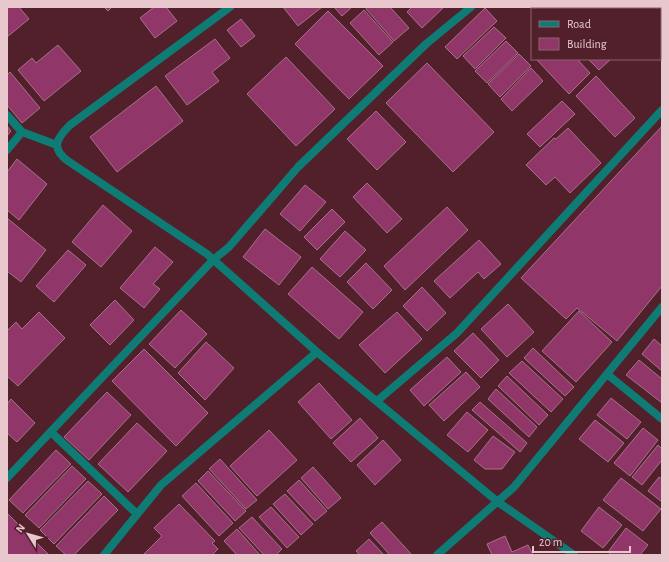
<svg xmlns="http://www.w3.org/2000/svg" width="669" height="562" viewBox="0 0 669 562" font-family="'Alegreya Sans',sans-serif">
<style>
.building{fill:#913668;stroke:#a6728b}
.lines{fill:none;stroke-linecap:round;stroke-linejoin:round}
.minor{stroke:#0f7b75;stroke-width:8}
</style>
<rect width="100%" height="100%" fill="#51202a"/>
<path class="building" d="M7,7H19L29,19L7,37Z
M104,7H112L108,11Z
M154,7H166L177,21L155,38L140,18Z
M283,7H322L298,26Z
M334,7H352L342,16Z
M367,7H390L409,28L394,41L366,9Z
M412,7H442L443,8L422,28L407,12Z
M538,7H577L579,9H540Z
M591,7H609L611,9H593Z
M485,8L497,21L457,59L445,47Z
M364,10L393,42L379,55L350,23Z
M328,11L383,66L349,99L295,44Z
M241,19L255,36L241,47L227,30Z
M494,27L506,38L475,69L463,56Z
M215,39L230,58L212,72L219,81L187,105L165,76Z
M506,41L518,53L487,83L475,71Z
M58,45L81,71L44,101L18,70L32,58L36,63Z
M519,54L531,66L500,97L488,84Z
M286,57L335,109L296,146L247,94Z
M536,59H577L590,73L569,94Z
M588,59H611L599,70Z
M427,63L494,132L453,172L386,103Z
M531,68L543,81L512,111L501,99Z
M10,72L40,108L22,123L7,105V75Z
M596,76L635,118L615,137L576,96Z
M156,86L183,121L117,172L90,137Z
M562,101L575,114L540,147L527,134Z
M376,111L406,142L377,170L347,139Z
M7,126L11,131L7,136Z
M662,126V286L617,341L577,308L566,319L521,278Z
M568,128L601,163L570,193L555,177L546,185L526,165L554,138L556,139Z
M17,159L47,184L19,220L7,210V172Z
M367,183L402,219L387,233L353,197Z
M305,185L326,202L300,231L280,214Z
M103,205L132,231L101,267L72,242Z
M447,207L468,230L405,290L384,266Z
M332,209L345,222L317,250L304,237Z
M7,218L46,250L21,282L7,271Z
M265,229L301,257L279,285L243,257Z
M345,231L366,250L340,277L320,259Z
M479,240L501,264L484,279L478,272L450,298L434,281Z
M155,247L173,262L153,284L160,289L144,308L120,288Z
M68,250L86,265L54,302L36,286Z
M366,263L392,290L373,309L347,282Z
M312,267L363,312L339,339L288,294Z
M422,287L446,313L427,331L403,306Z
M115,300L134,320L110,345L90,325Z
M508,304L534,332L507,357L481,329Z
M181,310L207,334L175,368L149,344Z
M579,311L612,342L576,382L542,351Z
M39,312L65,338L18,386L7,376V331L16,322L22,329Z
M397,312L422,339L385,373L359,345Z
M473,333L499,360L481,378L454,351Z
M654,339L662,346V371L642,354Z
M206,342L234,368L205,400L178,373Z
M533,348L574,387L565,396L524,358Z
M144,349L208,413L176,446L112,381Z
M447,357L461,372L424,406L410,390Z
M639,360L662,379V403L626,375Z
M522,361L563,399L551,412L509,373Z
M466,372L480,387L444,421L429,405Z
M507,376L548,415L539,425L498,386Z
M319,383L352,420L331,439L298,402Z
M496,389L537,427L529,437L488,399Z
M107,392L131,415L89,460L64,437Z
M611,398L641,422L627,439L597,415Z
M11,399L35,423L17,442L7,433V404Z
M480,402L527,443L520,452L472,410Z
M467,412L488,430L468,452L447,435Z
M360,418L378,438L351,462L333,443Z
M595,420L624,443L608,462L579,439Z
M137,423L167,451L128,492L98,464Z
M643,428L658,440L630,476L614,463Z
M269,430L297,460L257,496L230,466Z
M493,436L515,452L502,469H485L474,460Z
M383,440L401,460L375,485L357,465Z
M658,445L662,449V460L642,485L632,477Z
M56,450L71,464L23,513L9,500Z
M220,459L257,500L246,509L209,469Z
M72,466L86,479L39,528L25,515Z
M313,467L341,498L328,509L301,478Z
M208,471L246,511L235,521L198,481Z
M659,477L662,479V502L648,491Z
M621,478L661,509L643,531L603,500Z
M299,480L327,511L315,521L287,491Z
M88,481L102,494L54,544L40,530Z
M196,483L233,523L219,536L182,496Z
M285,494L313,524L301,535L273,504Z
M104,496L118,510L74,555H66L56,546Z
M179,504L215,541L212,543L218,549L212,555H143L162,536L154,528Z
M271,507L299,537L287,548L259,517Z
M599,507L622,525L603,548L581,531Z
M7,513L49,555H7Z
M252,517L282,549L276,555H264L239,528Z
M382,522L412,555H390L370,533Z
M626,528L648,545L640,555H612L608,552Z
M237,529L260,555H237L224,541Z
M505,536L512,552L528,545L533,555H492L487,544Z
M369,539L384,555H360L356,551Z"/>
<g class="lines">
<path class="minor" d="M230,7L70,125C57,138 50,148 68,161L207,254L317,352
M7,115L22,132L7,150
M22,132L57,145
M607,374L662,419
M377,401L457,333L662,110
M51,432L137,514
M7,478L213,260L229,247L298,167L426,44L471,7
M104,555L161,485L317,352L498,502L574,555
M437,555L514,487L662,307"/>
</g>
<rect width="669" height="562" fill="none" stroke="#e8c8cc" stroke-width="16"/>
<rect x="531" y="8" width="130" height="52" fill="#51202a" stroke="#8d636b"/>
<rect x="539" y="21" width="20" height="6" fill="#0f7b75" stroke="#8d636b"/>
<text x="567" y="28" font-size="12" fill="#e8c8cc">Road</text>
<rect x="539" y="38" width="20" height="12" fill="#913668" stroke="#8d636b"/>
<text x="567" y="48" font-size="12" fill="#e8c8cc">Building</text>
<g transform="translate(28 534) rotate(307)" stroke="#51202a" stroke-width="3" paint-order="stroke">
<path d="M0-3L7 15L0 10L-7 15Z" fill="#e8c8cc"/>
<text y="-6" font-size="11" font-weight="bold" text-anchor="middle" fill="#e8c8cc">N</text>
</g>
<path d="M533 546v6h97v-6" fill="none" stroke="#e8c8cc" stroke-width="2"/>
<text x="539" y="546" font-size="12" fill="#e8c8cc" stroke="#51202a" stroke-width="3" paint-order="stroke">20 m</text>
</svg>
